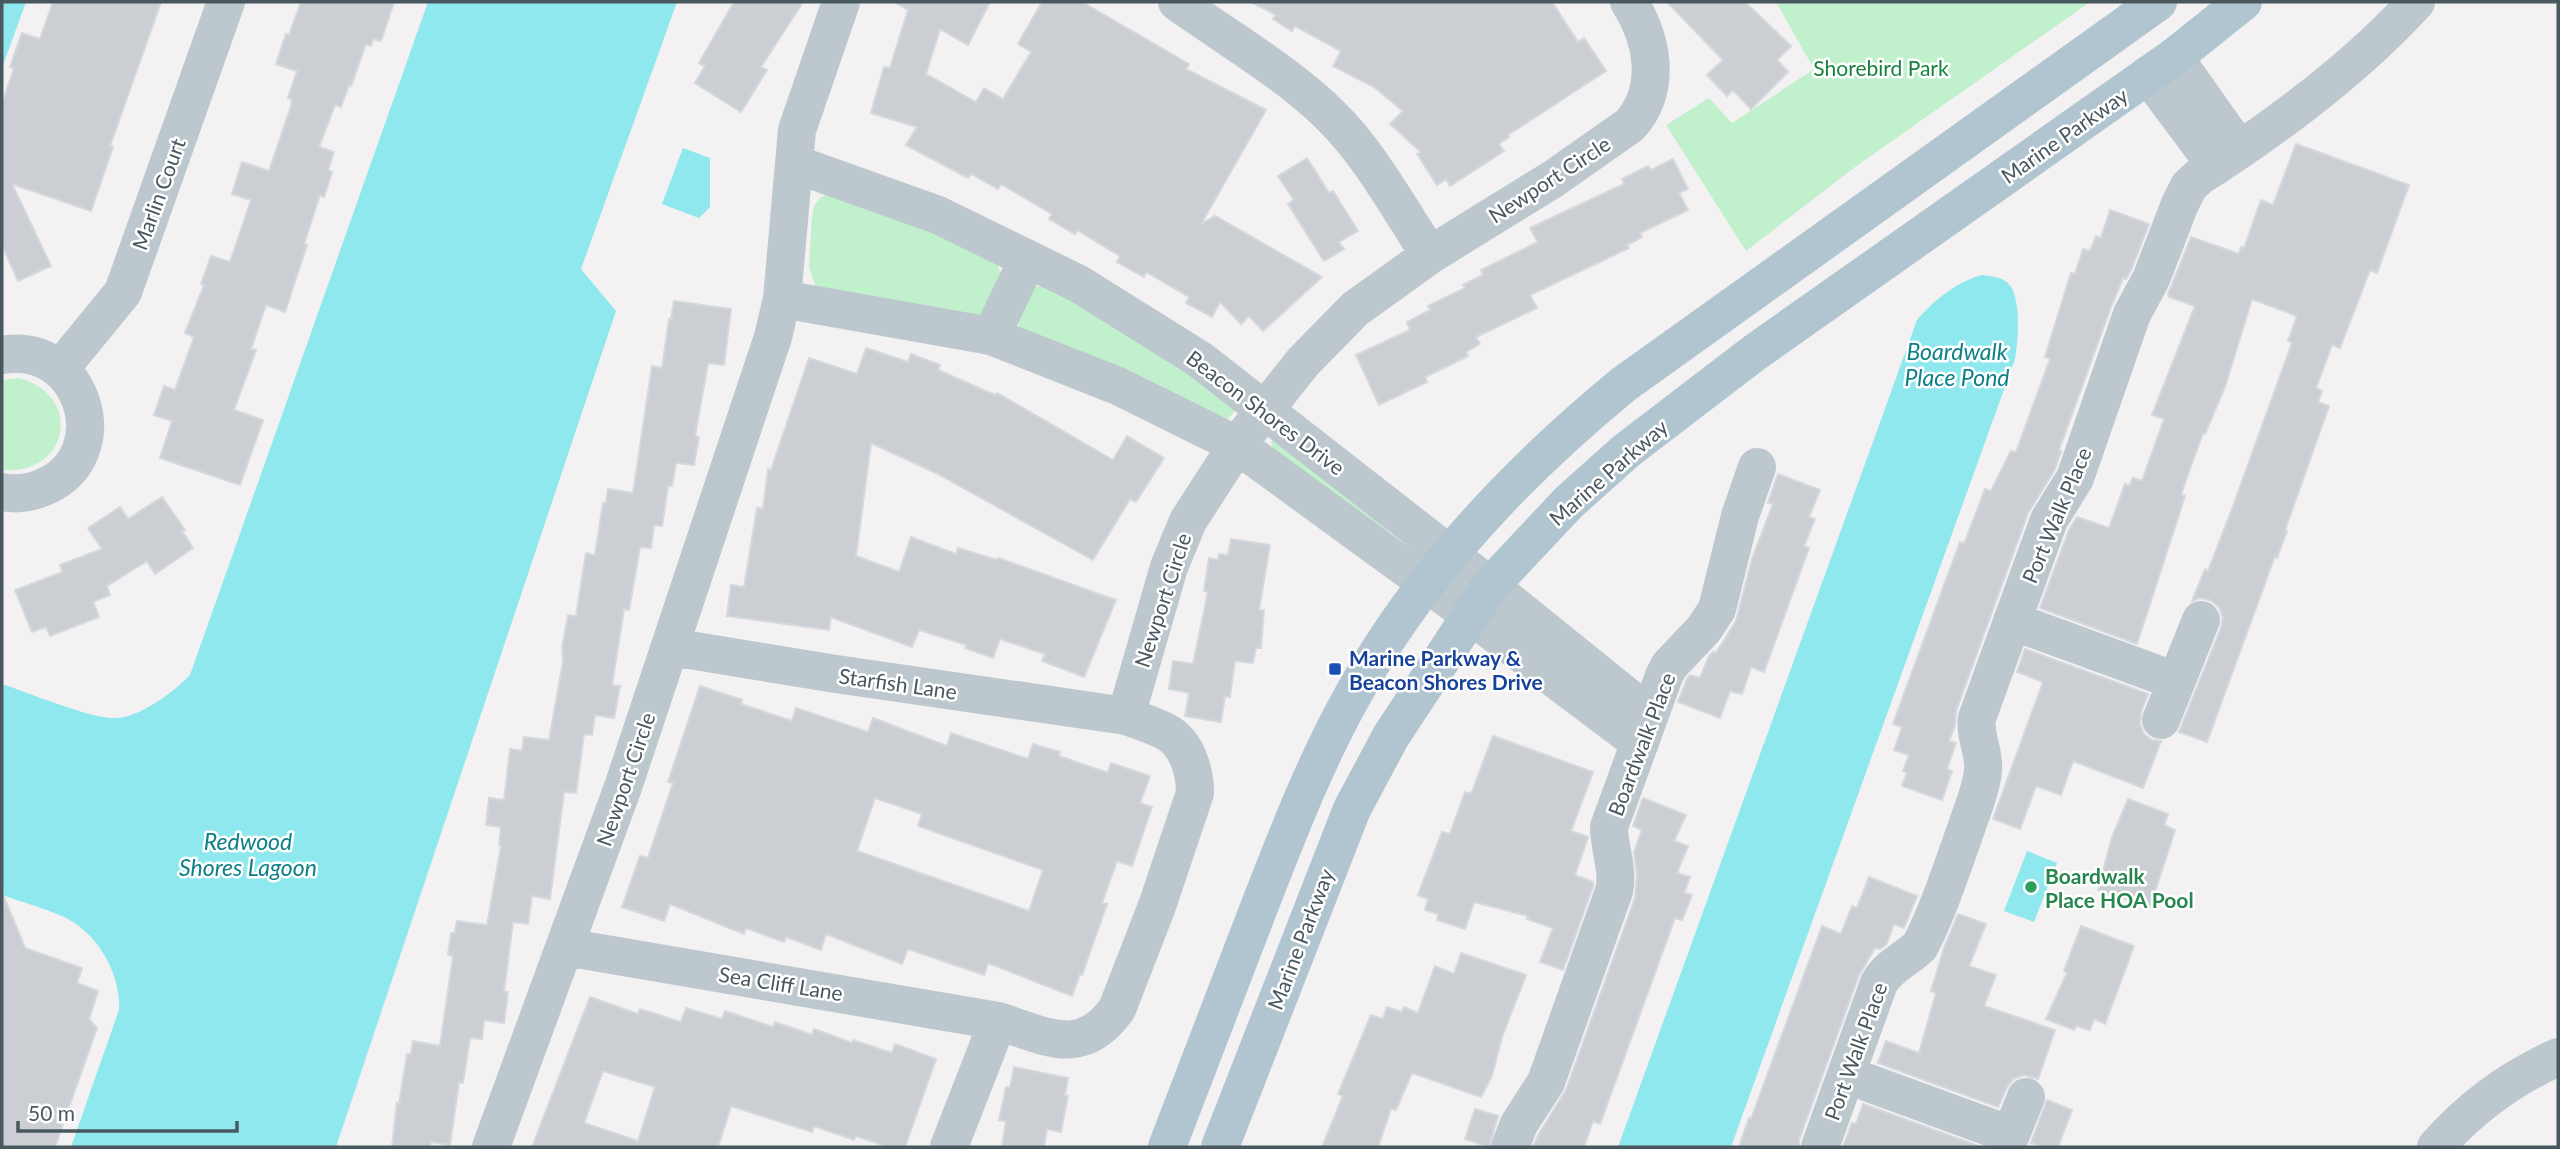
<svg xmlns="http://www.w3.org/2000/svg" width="2560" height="1149" viewBox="0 0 2560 1149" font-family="Lato,sans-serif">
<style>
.green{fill:#c1f0cc}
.water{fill:#8ee8ed}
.building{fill:#cbcfd3;stroke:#d5d8dc;stroke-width:2;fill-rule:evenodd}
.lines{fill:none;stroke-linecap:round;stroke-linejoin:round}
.minor{stroke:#bdc8ce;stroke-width:38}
.major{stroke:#b1c5d0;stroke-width:38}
.transit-dot{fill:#1a4fb4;stroke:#fff;stroke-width:2.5}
.leisure-dot{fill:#2e9e5b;stroke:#fff;stroke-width:2.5}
.labels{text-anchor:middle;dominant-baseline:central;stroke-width:5;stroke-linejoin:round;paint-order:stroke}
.park-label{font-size:21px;fill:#17823d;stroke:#fff}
.street-label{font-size:21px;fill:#49585f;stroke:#fff}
.transit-label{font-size:21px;font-weight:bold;fill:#164399;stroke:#fff;text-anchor:start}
.leisure-label{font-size:21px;font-weight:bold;fill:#27864d;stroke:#fff;text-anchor:start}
.water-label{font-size:23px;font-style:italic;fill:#0d8088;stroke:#fff}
</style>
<rect width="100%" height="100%" fill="#f3f1f2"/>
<path class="green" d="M1776,2H2090L1855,167L1746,251L1666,125L1709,98L1732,123L1814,69Z
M832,192L846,193L997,262L1002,277L987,316L816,287L809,268L812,215L814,206L820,198Z
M1044,285L1155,346L1234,406V412L1228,419L1022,332L1017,322L1034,287Z
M19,378C83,395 70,474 4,470L2,380Z
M1274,437L1389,529L1386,532L1273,450L1271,442Z"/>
<path class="water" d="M2,2H26L2,68Z
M428,2H677L581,269L616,311L336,1147H71L119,1010C121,974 98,933 64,917C44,908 22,902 2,895V684C30,693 90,719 116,718C139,718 175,691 190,675Z
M683,148L710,158V207L699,218L662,204Z
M1982,275C1991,276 2001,277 2008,283C2022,297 2018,341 2015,359L1731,1147H1618L1917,320C1933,301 1958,281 1982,275Z
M2027,851L2057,863L2034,922L2004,911Z"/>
<path class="building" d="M53,2H161L110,146L113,147L91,211L12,184L51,266L18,281L2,245V104L14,68L10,67L22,33L40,39Z
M301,2H394L381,41L373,39L371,46L366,44L351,86L349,85L341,107L335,105L319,147L334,152L328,170L332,172L324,197L320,195L304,244L307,245L285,312L266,305L251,349L256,350L234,410L263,420L240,485L160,458L172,421L154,415L164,386L175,390L194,337L185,333L204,285L201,284L211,256L230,262L251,200L232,194L242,162L269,171L291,106L292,99L288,98L297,71L276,64L286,34L289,35Z
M734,2H803L761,67L767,70L741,112L695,83L705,66L699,63Z
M894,2H990L968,45L940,29L926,74L976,102L984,88L1003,99L1031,52L1018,44L1042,2H1082L1189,64L1186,69L1266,110L1201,224L1215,216L1322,277L1263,331L1249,316L1241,324L1220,302L1212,317L1186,303L1189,297L1146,272L1144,277L1117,262L1120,256L1077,230L1075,234L1049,219L1052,214L1001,184L998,189L971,174L968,178L906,145L917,127L871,113L884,67L890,68L908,10Z
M1251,2H1552L1578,42L1584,38L1606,71L1508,135L1509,137L1499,144L1504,151L1450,186L1446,179L1437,185L1417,154L1421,152L1390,124L1403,111L1374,87L1333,66L1341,51L1295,26L1292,31L1273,19L1276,15Z
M1667,2H1745L1791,46L1777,60L1788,72L1751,109L1733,90L1727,96L1707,75L1723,60Z
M2296,144L2409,185L2377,273L2370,270L2340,348L2332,345L2316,388L2322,391L2318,402L2329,406L2285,530L2287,531L2277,558L2275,556L2207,742L2179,732L2221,628L2223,618L2219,607L2210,600L2199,598L2192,601L2205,569L2208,571L2232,509L2292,343L2288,341L2297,316L2252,299L2225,387L2205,434L2203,433L2186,480L2181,495L2185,496L2137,644L2040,608L2069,530L2077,517L2109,528L2125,484L2129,486L2133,478L2142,481L2164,419L2152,415L2195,306L2169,297L2168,294L2190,240L2191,237L2239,254L2241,247L2244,248L2261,200L2273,205Z
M1307,158L1329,193L1333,191L1358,231L1339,242L1344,249L1324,261L1288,204L1294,200L1278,176Z
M1673,159L1688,189L1679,193L1688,210L1640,233L1642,237L1627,245L1629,248L1530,295L1537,308L1476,337L1480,344L1466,352L1468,356L1425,377L1427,382L1379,405L1356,355L1410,330L1407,322L1430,310L1428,306L1465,288L1463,285L1483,275L1481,270L1538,242L1530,228L1624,184L1622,179L1648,166L1651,170Z
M2110,210L2149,224L2131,270L2126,279L2123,278L2111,307L2059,450L2061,451L2055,469L2028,513L1956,711L1955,726L1949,741L1956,743L1947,769L1952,771L1942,800L1902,786L1907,773L1903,771L1909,755L1894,750L1902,727L1893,724L1960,542L1964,544L1985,489L1991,491L2011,451L2016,452L2050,359L2045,357L2071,273L2075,274L2083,249L2090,251L2096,236L2101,238Z
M674,301L731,309L724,365L708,363L695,436L699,437L694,465L676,463L672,486H668L662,526L654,525L651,548L640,547L629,610L624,609L612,685L620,686L614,718L595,715L592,735L584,734L576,793L564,792L550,899L532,896L528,924L513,922L504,992H508L504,1023L484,1020L482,1039L470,1038L463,1083L459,1082L450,1145L431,1142L430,1147H392L397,1103L399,1104L407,1054H411L413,1041L440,1046L453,956L448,955L451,933H455L457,921L487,925L501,846L499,845L501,827L486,825L489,798L504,800L510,749L522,751L524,737L549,740L563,662L562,648L568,615L576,616L586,553L595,555L603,503L606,504L608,489L633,493L652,366L662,368L669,319H671Z
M866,348L908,362L911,354L940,365L938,370L995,395L997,393L1113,460L1127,436L1164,458L1136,502L1130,499L1093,560L938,474L871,443L856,556L899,572L911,537L956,554L958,548L997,560L998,558L1116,600L1084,677L1042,661L1045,654L1000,639L993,658L965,648L967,645L919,630L912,647L831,617L829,630L727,616L731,585L744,587L757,508L763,509L768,469L771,470L809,358L857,374Z
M1778,474L1820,490L1809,517L1815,519L1804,546L1809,548L1764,672L1751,667L1742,694L1730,691L1720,718L1678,702L1687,679L1690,675L1700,678L1709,656L1713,652L1716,653L1736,621L1752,559L1773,504L1768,503Z
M162,497L185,530L182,531L193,548L155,574L147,561L107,586L110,595L93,602L99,617L50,636L46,627L32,632L15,590L63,572L60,565L102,549L88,528L120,507L128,519Z
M1231,539L1270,545L1259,610H1264L1261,648H1256L1253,663L1235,661L1230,697L1225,696L1221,722L1185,716L1189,693L1169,689L1173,661L1193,664L1208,592L1204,591L1209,558L1218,560L1219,554L1228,555Z
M2025,649L2148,694L2141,712L2140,724L2144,734L2152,740L2161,741L2143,788L2073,761L2061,795L2036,786L2020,829L1993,819L2043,682L2017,672Z
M700,686L742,700L741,704L792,721L796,708L868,732L873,718L947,746L951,733L1028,759L1033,744L1060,752L1059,756L1108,773L1111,763L1150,776L1140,803L1152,807L1132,866L1117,861L1102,903L1107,904L1082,975L1080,974L1072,996L988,963L984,975L908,949L902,964L826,934L821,950L786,937L784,942L746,928L744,934L670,904L664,921L622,907L640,856L648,858L673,783L668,782ZM875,798L922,814L918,826L1043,870L1029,911L857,851Z
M1493,736L1593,772L1571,831L1588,837L1575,875L1593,882V886L1563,970L1540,962L1553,928L1527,919L1528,916L1474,902L1465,929L1437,920L1438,914L1425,910L1428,899L1418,895L1442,832L1450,834L1465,792L1471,794Z
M1643,798L1686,815L1674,841L1688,846L1677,873L1690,877L1684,893L1692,895L1682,920L1675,918L1600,1124L1593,1121L1584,1147H1533L1539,1134L1566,1090L1635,898L1637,875L1634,852L1642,830L1633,826Z
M2128,799L2168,814L2164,825L2175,830L2150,907L2098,890L2112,837Z
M1869,877L1917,896L1904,928L1894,924L1886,945L1880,949L1875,948L1859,975L1799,1140V1147H1739L1749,1118L1751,1119L1822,926L1841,934L1852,906L1857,908Z
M2,892L25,948L82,968L77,983L98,991L89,1019L97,1028L55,1147H2Z
M1958,914L1986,924L1969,966L1996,975L1984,1006L2055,1030L2038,1079L2024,1075L2013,1079L2006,1089L1998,1107L1878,1063L1886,1041L1919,1053L1936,993L1931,991L1944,948Z
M2081,926L2134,946L2105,1024L2094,1019L2090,1030L2076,1026L2074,1030L2046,1019L2067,973L2064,971Z
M1461,953L1526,975L1502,1037L1492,1076L1481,1097L1412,1073L1396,1110L1391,1109L1378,1147H1322L1343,1096L1338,1094L1371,1015L1383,1019L1387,1007L1402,1012L1404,1007L1418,1013L1435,966L1454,974Z
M590,997L638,1014L640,1009L681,1022L686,1008L722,1019L725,1011L773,1027L775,1022L812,1035L814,1029L852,1043L853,1040L892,1053L895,1044L936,1059L905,1147H888L856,1136L854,1140L814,1126L812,1132L731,1106L718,1147H532ZM603,1071L655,1087L638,1141L584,1123Z
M1014,1067L1068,1078L1065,1095L1068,1096L1061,1132L1047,1129L1044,1147H1002L1006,1121L999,1120L1006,1087L1010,1088Z
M2047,1100L2072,1110L2058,1147H2044L2031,1143Z
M1863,1104L1981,1147H1843L1852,1123L1856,1124Z
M1475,1109L1498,1116L1489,1147L1465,1139Z"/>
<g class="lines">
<path class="minor" d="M1177,2C1226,37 1289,74 1331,116C1371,155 1399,209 1430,255
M2174,57L2239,149
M2148,75L2216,166
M795,164L938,215L1079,284L1199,359L1490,586L1650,715
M782,299L991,336L1118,386L1237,445L1470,615L1640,743
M991,336L1027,261
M2,355C83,340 119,455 44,487C30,493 16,495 2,492
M60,369L123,292L226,2
M2012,621L2176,681
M671,647L836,674L1126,716
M2161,720L2201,620
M565,947L998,1021
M1847,1075L2011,1135
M491,1147L623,787L773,337L782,299L797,130L841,2
M949,1147L998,1021C1046,1036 1081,1059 1117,1009L1157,906L1195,793C1195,773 1188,745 1168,733C1156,726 1140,721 1126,716L1169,567L1188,521L1237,445L1303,362L1355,309L1430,255L1553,179L1630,125C1662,89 1653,39 1629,2
M1510,1147L1519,1124L1546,1082L1614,891C1619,869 1609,849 1609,827L1664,676L1669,666L1704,629L1717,609L1740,516L1757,467
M1820,1147L1879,983C1888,966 1907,959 1920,946C1939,909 1952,868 1966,829C1972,810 1981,791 1983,771C1985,752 1974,736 1977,718L2049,520L2075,478L2132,314L2151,279L2180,204L2189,186L2200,176C2274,129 2357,67 2416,2
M2006,1147L2026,1097
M2436,1147C2470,1108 2511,1078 2558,1057"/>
<path class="major" d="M1167,1147C1198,1068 1228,989 1258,910C1287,836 1315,762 1354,693C1421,572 1518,471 1624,384L2158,2
M1220,1147L1352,809L1391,736L1490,586L1569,502L1626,451L1754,353L2174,57L2243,2"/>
</g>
<rect class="transit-dot" x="1328" y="662" width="14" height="14" rx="3.5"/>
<circle class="leisure-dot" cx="2031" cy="887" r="7"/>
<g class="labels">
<g class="park-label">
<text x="1881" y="67">Shorebird Park</text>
</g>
<g class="street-label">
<text transform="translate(2064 135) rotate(-35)">Marine Parkway</text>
<text transform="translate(1549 179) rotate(-33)">Newport Circle</text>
<text transform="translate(158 194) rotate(-70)">Marlin Court</text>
<text transform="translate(1266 412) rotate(37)">Beacon Shores Drive</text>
<text transform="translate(1608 472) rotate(-41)">Marine Parkway</text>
<text transform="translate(2056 515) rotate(-67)">Port Walk Place</text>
<text transform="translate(1162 600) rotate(-72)">Newport Circle</text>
<text transform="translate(898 683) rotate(8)">Starfish Lane</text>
<text transform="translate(1641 744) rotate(-69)">Boardwalk Place</text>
<text transform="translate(625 779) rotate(-71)">Newport Circle</text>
<text transform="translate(1300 939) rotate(-69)">Marine Parkway</text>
<text transform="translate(781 983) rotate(9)">Sea Cliff Lane</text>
<text transform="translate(1855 1051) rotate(-70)">Port Walk Place</text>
</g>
<g class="transit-label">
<text x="1349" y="657">Marine Parkway &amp;<tspan x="1349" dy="24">Beacon Shores Drive</tspan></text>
</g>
<g class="leisure-label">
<text x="2045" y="875">Boardwalk<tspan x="2045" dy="24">Place HOA Pool</tspan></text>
</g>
<g class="water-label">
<text x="1957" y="351">Boardwalk<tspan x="1957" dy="26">Place Pond</tspan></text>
<text x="248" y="841">Redwood<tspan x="248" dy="26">Shores Lagoon</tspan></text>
</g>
</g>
<rect width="2560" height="1149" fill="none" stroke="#49585f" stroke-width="7"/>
<path d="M18 1121v10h219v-10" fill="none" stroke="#49585f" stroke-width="3.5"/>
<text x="28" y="1121" font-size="21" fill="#49585f" stroke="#ffffff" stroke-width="5" paint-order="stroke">50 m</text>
</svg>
